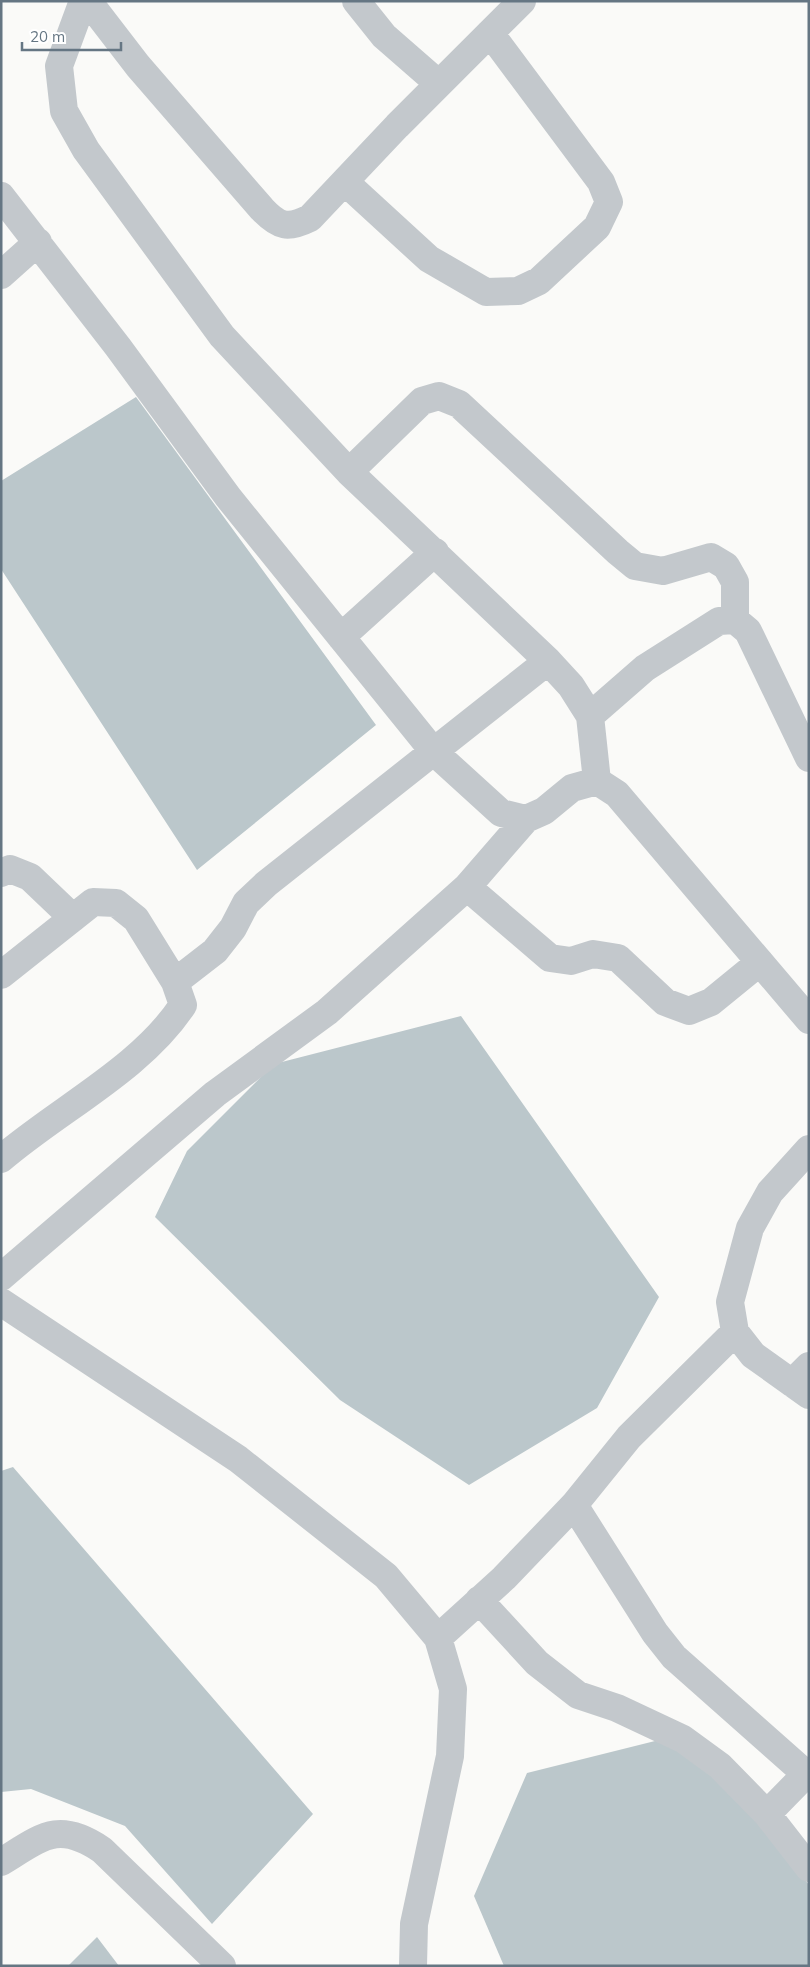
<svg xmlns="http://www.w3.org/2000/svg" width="810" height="1967" viewBox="0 0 810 1967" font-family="Mulish,sans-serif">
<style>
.water{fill:#bbc7cb}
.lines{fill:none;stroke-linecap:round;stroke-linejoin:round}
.street{stroke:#c3c8cc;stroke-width:28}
</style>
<rect width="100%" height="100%" fill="#fafaf8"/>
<path class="water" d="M136,397L376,725L197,870L1,569V481Z
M461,1016L659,1297L597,1408L469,1485L340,1400L155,1217L187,1151L274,1064Z
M13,1467L313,1814L212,1924L125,1826L31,1789L1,1792V1471Z
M659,1740L732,1784L809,1885V1966H504L474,1896L527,1773Z
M97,1937L119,1966H68Z"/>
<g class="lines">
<path class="street" d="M83,1L59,66L64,111L86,150L222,336L349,472L548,661L571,686L590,716L597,781
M88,1L138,66L262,209C279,227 288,229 310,218L397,126L522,1
M356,1L384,36L439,84
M345,182L429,259L486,292L518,291L539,281L597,227L609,202L601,182L490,33
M1,196L118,347L228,497L434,752L501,813L526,819L544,811L572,788L597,781L617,794L809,1020
M1,275L38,242
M349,472L422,401L439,396L459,404L618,552L635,566L663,571L711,557L726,566L735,582V620
M341,637L435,552
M590,716L645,668L719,621L735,620L748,631L809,758
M1,873L10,869L30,877L73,918
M467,887L550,958L571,961L593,954L618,958L665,1002L689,1011L711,1002L760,962
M1,975L93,902L116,903L136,919L175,982L183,1005C141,1069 59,1109 1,1159
M175,982L215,951L233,928L246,903L266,884L548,661
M809,1149L770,1192L750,1228L730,1302L735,1332L753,1355L809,1395
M1,1277L215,1094L327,1012L467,887L526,819
M1,1302L238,1459L386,1576L438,1638L453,1689L450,1756L414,1924L413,1966
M792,1383L809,1366
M574,1505L655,1633L674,1657L806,1774
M479,1600L537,1663L578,1695L617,1708L683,1739L720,1766L767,1814L809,1868
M438,1638L504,1578L574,1505L629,1437L735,1332
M767,1814L809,1771
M1,1862C42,1837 58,1820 102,1850L222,1966"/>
</g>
<rect width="810" height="1967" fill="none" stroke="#657683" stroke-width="5"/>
<path d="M22 42v8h99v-8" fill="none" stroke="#657683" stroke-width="2.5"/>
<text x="30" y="42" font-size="15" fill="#657683" stroke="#ffffff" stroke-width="4" paint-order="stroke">20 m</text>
</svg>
